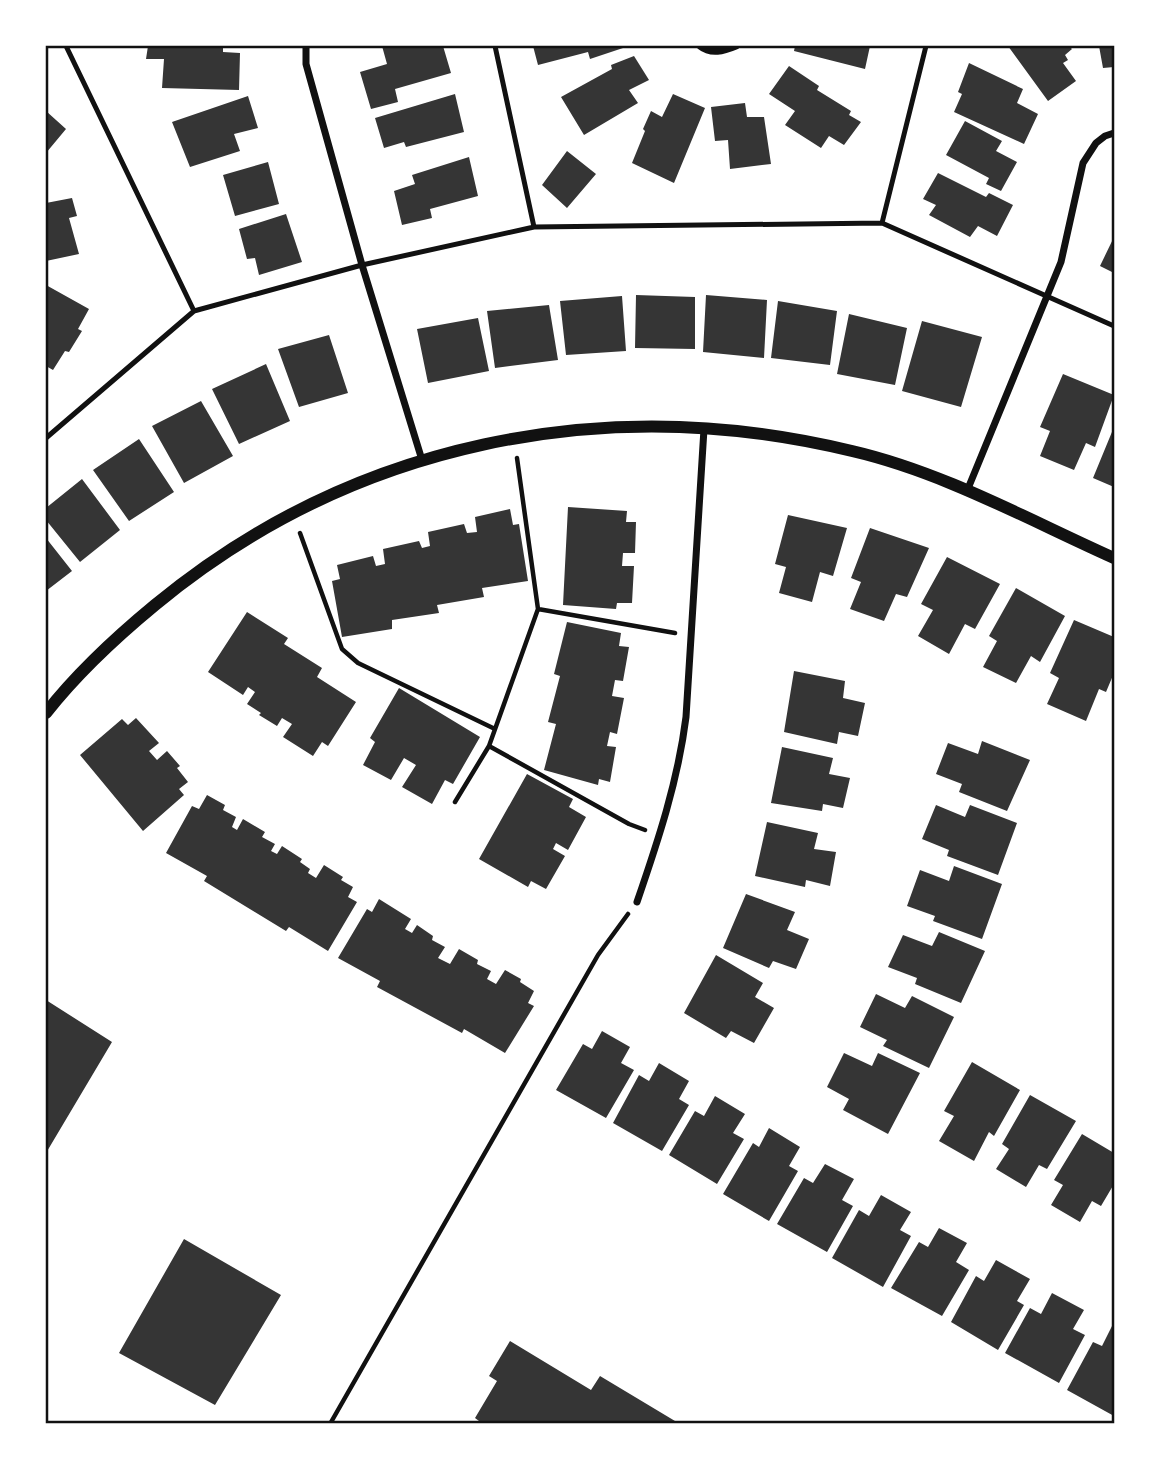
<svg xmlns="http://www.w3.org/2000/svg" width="1160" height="1469" font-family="Signika,sans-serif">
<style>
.building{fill:#353535}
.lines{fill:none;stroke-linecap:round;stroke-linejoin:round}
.path{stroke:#111;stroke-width:4.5}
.service{stroke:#111;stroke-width:5}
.minor{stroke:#111;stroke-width:7}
.tertiary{stroke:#111;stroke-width:12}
.neatline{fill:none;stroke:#111;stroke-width:2.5}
</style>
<rect width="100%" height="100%" fill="#fff"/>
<path class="building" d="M148,46H223V52L240,53L239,90L162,88L164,59H146Z
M382,46H443L451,73L395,89L398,102L371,109L360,72L387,64Z
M533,46H629L590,59L588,52L538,65Z
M795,46H870L865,69L794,51Z
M1008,46H1069L1072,49L1065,55L1068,60L1063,63L1076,81L1048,101Z
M1099,46H1114V67L1103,68Z
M634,56L649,80L629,90L638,103L584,135L561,97L612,69L611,65Z
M969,63L1023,89L1017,103L1038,114L1024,144L954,112L962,94L958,92Z
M789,66L819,86L817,90L851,111L849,115L861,122L844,145L829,136L821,148L785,125L795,111L769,94Z
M455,94L464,132L406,147L404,142L384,148L375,118Z
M673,94L705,108L674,183L632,163L645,131L643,129L651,111L662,117Z
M248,96L258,128L234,134L240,151L190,167L172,122Z
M745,103L747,117H764L771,164L730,169L728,140L715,141L711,107Z
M46,111L66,129L46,153Z
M965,121L1002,141L996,151L1017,162L1001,191L986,184L989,178L946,155Z
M567,151L596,174L567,208L542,185Z
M469,157L478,196L430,209L432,218L402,225L394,191L415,184L412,175Z
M268,162L279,204L235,216L223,175Z
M938,173L986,197L989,193L1013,205L997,236L978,226L970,237L929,215L936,205L923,199Z
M72,198L77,216L69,218L79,254L46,261V203Z
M286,214L302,262L259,275L255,258L247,259L239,229Z
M1114,237V273L1100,266Z
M46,285L89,309L78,329L82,331L69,352L65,351L53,370L46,366Z
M636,295L695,297V349L635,348Z
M706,295L767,300L764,358L703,352Z
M622,296L626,351L566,355L560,301Z
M778,301L837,311L830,365L771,358Z
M549,305L558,360L495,368L487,311Z
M849,314L907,328L895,385L837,374Z
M478,318L489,371L428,383L417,329Z
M922,321L982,337L961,407L902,391Z
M329,335L348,393L299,407L278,349Z
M266,364L290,421L239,444L212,389Z
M1063,374L1114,395L1095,447L1086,443L1074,470L1040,456L1050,431L1040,427Z
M201,401L233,456L184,483L152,426Z
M1114,427V487L1093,478Z
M139,439L174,492L129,521L93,470Z
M82,479L120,530L80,562L46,520V508Z
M568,507L627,511L626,522H636L635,553H623L622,566H634L632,603H617L616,609L563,605Z
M510,509L513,525L519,524L528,581L482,588L484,597L437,605L439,613L392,620V629L342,637L332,581L340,579L337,565L373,556L376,566L385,564L383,549L419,541L422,548L430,546L428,532L464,524L467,533L477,532L475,517Z
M788,515L847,528L833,576L820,572L812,602L779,593L786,567L775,564Z
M870,528L929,548L907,597L896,594L884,621L850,609L861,582L851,578Z
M46,538L72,571L46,591Z
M947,557L1000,584L975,629L965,624L949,654L918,636L933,610L921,604Z
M1016,588L1065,616L1040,662L1031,656L1016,683L983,667L997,641L989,636Z
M247,612L288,638L284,644L322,668L317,677L356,702L328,746L322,742L313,756L283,737L292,724L282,718L277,726L259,715L261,713L247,704L255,692L248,687L243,695L208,672Z
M1074,620L1114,637V673L1106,692L1099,689L1086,721L1047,704L1059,678L1050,673Z
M567,622L621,633L619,646L629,647L623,681L615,680L612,696L624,698L617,734L610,732L607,746L616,747L610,782L599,779L598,785L544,770L556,724L548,722L560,676L554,674Z
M794,671L845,681L843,698L865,703L858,736L839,732L837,744L784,732Z
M399,688L480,737L453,784L445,780L432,804L402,787L416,765L404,758L391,780L363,765L375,742L370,738Z
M136,718L159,743L149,751L157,760L167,751L180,766L177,768L188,782L179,789L184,795L143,831L80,755L122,719L128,725Z
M982,741L1030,760L1007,811L959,792L962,784L936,774L948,743L978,754Z
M782,747L833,758L829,774L850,778L843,808L823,804L822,811L771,803Z
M527,774L573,799L569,807L586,817L568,850L556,843L553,849L565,856L546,889L531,881L528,887L479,859Z
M207,795L225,805L223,810L236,817L232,827L237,830L243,819L265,832L262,837L275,844L271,851L277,854L282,846L302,859L300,862L310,869L308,873L316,878L324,865L343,877L341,880L353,887L348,897L357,902L328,951L289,927L286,931L204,881L207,876L166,853L192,806L199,809Z
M936,805L965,817L970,805L1017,823L998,875L947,856L949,850L922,839Z
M767,822L818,833L814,849L836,852L830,886L806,880L805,887L755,876Z
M954,866L1002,884L982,939L933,921L935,916L907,906L920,870L949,881Z
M746,894L795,912L787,930L809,939L796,969L773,961L769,968L723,948Z
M379,899L411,919L405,929L412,933L417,925L433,936L432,940L445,947L438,958L450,964L459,949L478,960L477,964L491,971L487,979L496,984L505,970L521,979L520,982L534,991L528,1003L534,1006L505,1053L464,1029L462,1033L377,987L380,981L338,958L367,909L372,912Z
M939,932L985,951L961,1003L915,984L917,978L888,967L903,935L932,946Z
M716,955L763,983L755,997L774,1008L754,1043L731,1031L726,1038L684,1013Z
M876,994L905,1008L912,996L954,1017L929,1068L883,1046L887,1040L860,1027Z
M46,1000L112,1042L46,1153Z
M602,1031L630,1047L621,1063L634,1070L606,1118L556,1090L583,1044L592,1049Z
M844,1053L872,1066L878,1053L920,1073L888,1134L843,1110L849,1099L827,1087Z
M972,1062L1020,1090L994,1136L989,1132L974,1161L939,1141L954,1116L944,1111Z
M659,1063L689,1081L679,1099L689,1105L662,1151L613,1123L639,1075L649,1081Z
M1030,1095L1076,1121L1047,1169L1039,1165L1026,1187L996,1169L1009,1149L1002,1144Z
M715,1096L745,1114L733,1133L744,1139L717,1184L669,1155L695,1111L704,1116Z
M769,1128L800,1147L789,1166L798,1171L769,1221L723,1194L753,1143L759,1147Z
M1082,1134L1114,1153V1184L1101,1206L1092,1201L1080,1222L1051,1205L1063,1185L1054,1180Z
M825,1164L854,1179L842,1200L853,1206L827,1252L777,1224L804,1178L813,1183Z
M881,1195L911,1212L900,1230L911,1236L883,1287L832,1258L859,1210L869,1216Z
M939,1228L967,1243L956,1262L969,1270L942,1316L891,1288L919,1242L928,1247Z
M184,1239L281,1295L215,1405L119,1353Z
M996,1260L1030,1279L1017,1301L1024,1305L998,1350L951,1322L976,1276L984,1281Z
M1052,1293L1084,1310L1073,1329L1085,1335L1059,1383L1005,1353L1030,1308L1041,1314Z
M1112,1326L1114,1328V1416L1067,1390L1093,1342L1102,1346Z
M510,1341L591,1390L600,1376L675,1421L673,1424H483L475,1418L497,1381L489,1376Z"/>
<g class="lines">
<path class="path" d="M300,533L342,649L358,663L495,729
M538,609L675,633
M489,746L629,824L645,830
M455,802L489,746L538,609L517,458
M330,1424L598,955L628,914"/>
<path class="service" d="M495,46L534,227
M882,223L1114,326
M194,311L362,265L534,227L882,223L926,46
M46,438L194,311L66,46"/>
<path class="minor" d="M306,46V64L362,265L422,460
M700,46C711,55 724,51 736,46
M967,491L1061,262L1083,163L1096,143L1105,136L1114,133
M637,902C658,841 678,781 686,717L704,429"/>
<path class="tertiary" d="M46,713C78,672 115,638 155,605C352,442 604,391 852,451C943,472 1029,520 1114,558"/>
</g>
<rect width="1160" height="1469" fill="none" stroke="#ffffff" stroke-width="94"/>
<rect x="47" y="47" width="1066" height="1375" class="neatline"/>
</svg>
